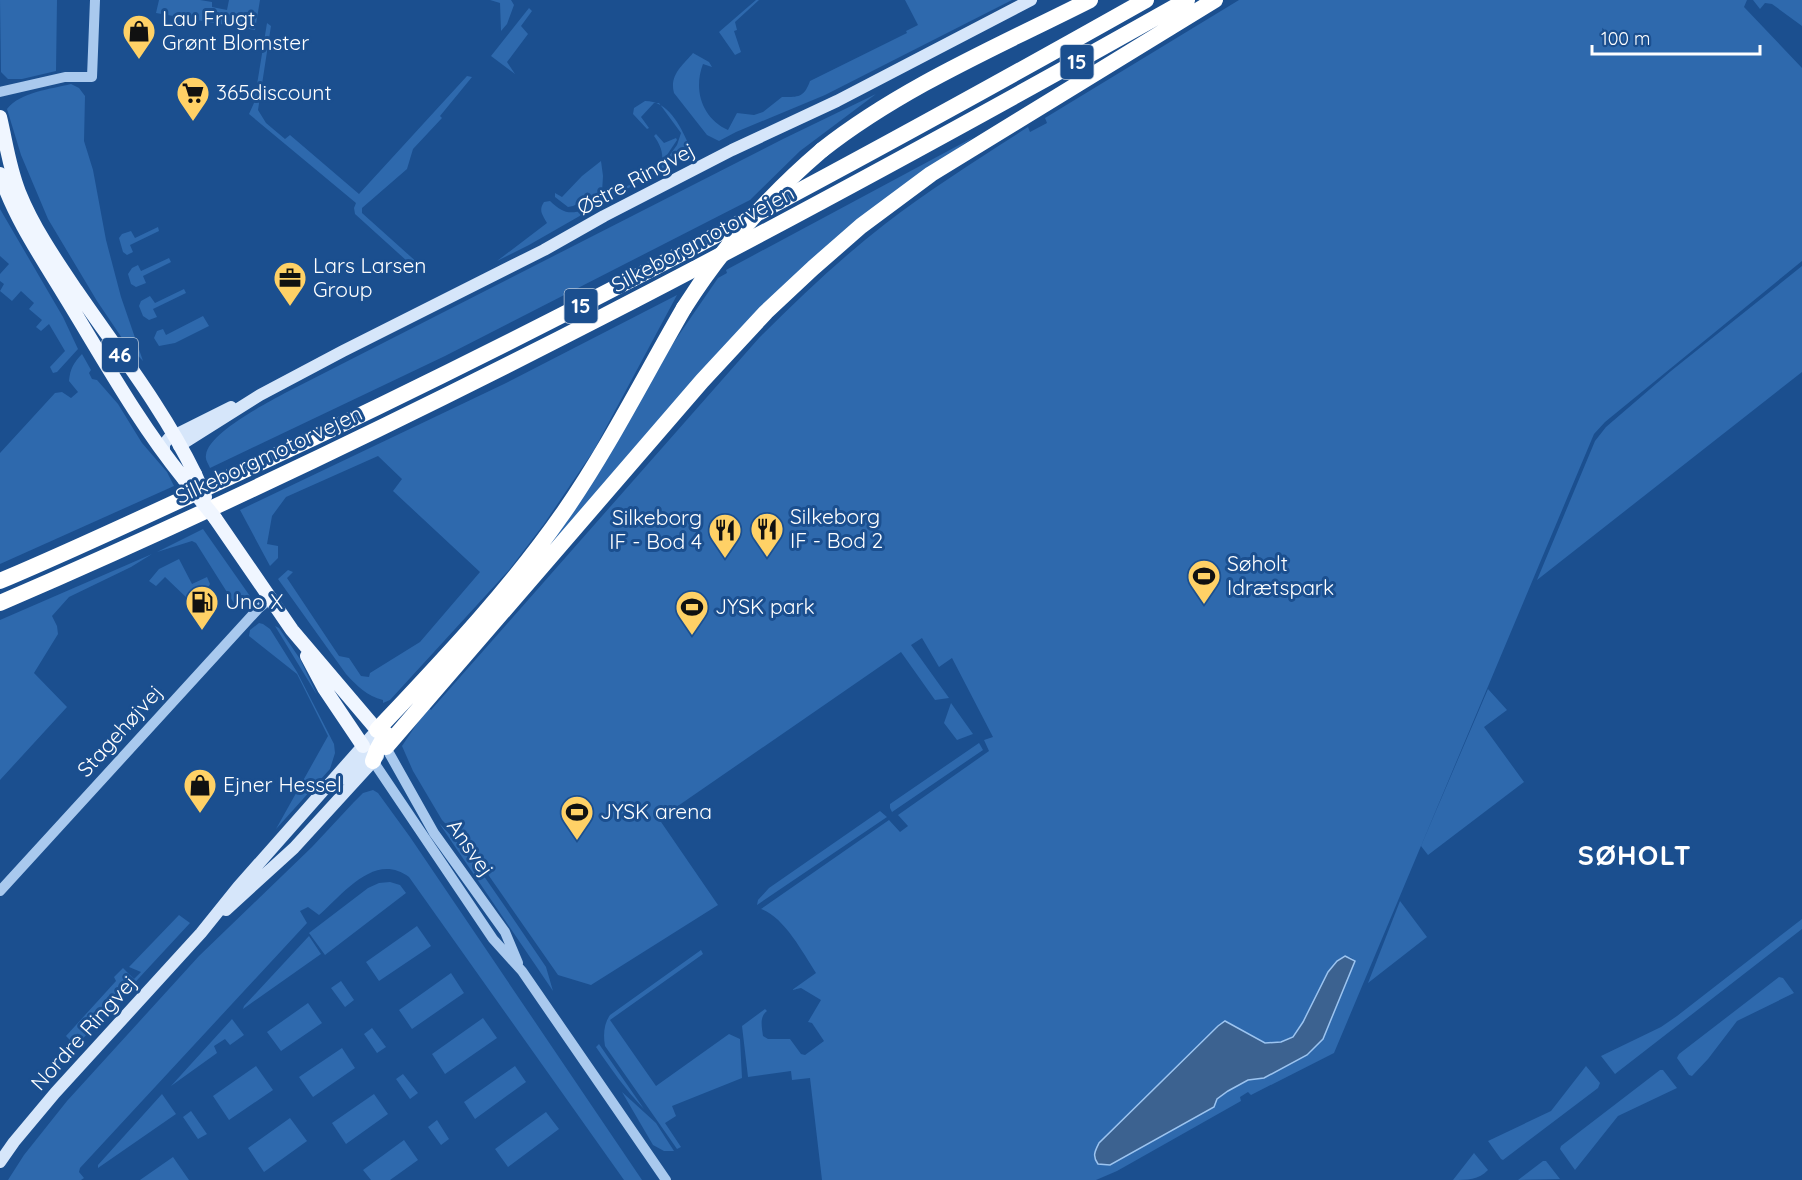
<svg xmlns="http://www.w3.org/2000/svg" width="1802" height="1180" font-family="Quicksand,sans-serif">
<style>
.green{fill:#2e69ad;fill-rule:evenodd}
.water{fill:#3c6290;stroke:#9cc4f0;stroke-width:1.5}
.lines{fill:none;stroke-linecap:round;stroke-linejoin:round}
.tertiary{stroke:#a9c9ee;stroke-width:10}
.secondary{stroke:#d6e6fa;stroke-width:12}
.primary{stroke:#f0f6ff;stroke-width:14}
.motorway{stroke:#fff;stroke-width:16}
.primary-bridge{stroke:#f0f6ff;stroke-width:14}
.motorway-bridge{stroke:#fff;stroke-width:16}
.labels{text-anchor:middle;stroke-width:6;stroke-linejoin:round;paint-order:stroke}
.shield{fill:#1b4f8f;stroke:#bbcadd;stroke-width:1.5}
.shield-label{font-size:20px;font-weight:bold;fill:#fff}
.poi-label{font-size:21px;fill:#fff;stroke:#1b4f8f;text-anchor:start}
.street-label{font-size:21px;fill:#fff;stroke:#1b4f8f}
.district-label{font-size:27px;font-weight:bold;letter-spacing:1.5px;fill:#fff;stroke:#1b4f8f}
</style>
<rect width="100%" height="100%" fill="#1b4f8f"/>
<path class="green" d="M0,0H57L56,71L22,79H8L1,72Z
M159,0H200L212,2V7L227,10L229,0H260L255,30L156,13Z
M490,0H511L514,5L507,24L501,31L500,3Z
M756,0H759L735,22L737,30L734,31L741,52L735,55L719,32Z
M905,0H1012L825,95L736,132L719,141L707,135L674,93C669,75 683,65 693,53L709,62L712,67L703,64C693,90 702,118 728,130L737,113L754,115L763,112L782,97C798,97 804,98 810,81L907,33L906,31L918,25Z
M1239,0H1747L1744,7L1802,68V261L1605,422L1594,434L1334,1053L1251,1095L1248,1092L1240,1097L1241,1101L1117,1171L1096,1180H822L810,1078L792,1080L791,1071L748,1077L742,1026L765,1009L767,1011C759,1017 762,1027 763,1036L768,1039H790L801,1054L805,1055L824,1041L812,1023L808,1022L821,1000L801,988L792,990L816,973C803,953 784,917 761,909L889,820L900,832L908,826L898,815L989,751L984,740L993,737L952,658L939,667L922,638L911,645L949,698L935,700L901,652L659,819L718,905L591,985L558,975L471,850L442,820L413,771L402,746L428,707L431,710L759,338C799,298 840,259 885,224C930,189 980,158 1028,127L1030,132L1047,123L1045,118ZM1345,956L1352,958L1355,962L1323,1039L1307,1055L1264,1078L1248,1080L1228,1091L1110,1165L1098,1164L1094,1155L1099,1143L1225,1022L1265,1043L1281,1042L1293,1037L1303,1022L1328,972L1337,961Z
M1753,0H1802V26L1772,4L1765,3L1760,9Z
M529,8L532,11L521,26L528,34L507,62L515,74L491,56Z
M267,23L271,26L258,110L266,123L285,139L290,135L359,194L467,76L472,77L440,116L442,118L413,149L407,169L362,208V213L420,265L418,271L355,214L354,208L356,203L249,114L254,103Z
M71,84L79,88L85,96L84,141L93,170L106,240L121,297L143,361L124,341L97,301L48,219L21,155L7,109C20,92 51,89 71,84Z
M876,94L800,151L750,200L445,356L210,468C208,463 205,460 206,455C208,433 267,403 285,393L783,139Z
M645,101C668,101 680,125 688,143L681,158L529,245L497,261L547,223C543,215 538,211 544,202L550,201C562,212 568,215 584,210L660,168C665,155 661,146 654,136L656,134L664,143L676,138L677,140L665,158L667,159L677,145L681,133L659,103H654L641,117L649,128L647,129L633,114L634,108Z
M974,137L883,201L782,291L520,588L674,342L718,278L727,273L726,270Z
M601,161L603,176L602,192L573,206L568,207L555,197V193L562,197L582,176Z
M0,209L63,317L78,349L57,372L53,373L50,367L65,351L49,324L41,331L36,327L42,320L29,309L34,303L21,291L12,301L0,291L4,284L0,281V274L9,264L0,256Z
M158,227L159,231L130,245L133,252L127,255L123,252L119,238L122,234L131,231L135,238Z
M169,258L171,262L143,276L146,283L136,287L131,284L128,274L132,268L138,265L141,271Z
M1802,266V372L1537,580L1595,441L1606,427L1671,371Z
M184,289L186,293L153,309L157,317L149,320L143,316L139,306L141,301L150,296L155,303Z
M677,295L594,450L544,524L509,570L390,700L383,703V700C367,696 357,686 346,674L278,579L288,570L293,572L287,578L339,656L349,658L361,676L369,677L370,673L420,642L480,572L393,491L402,479L378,456L286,497L272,516L267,544L278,546V558L270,566L240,510L504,384Z
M203,316L209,326L175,343L159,346L154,338L157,331L163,329L166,335Z
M82,354L91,370L89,373L92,379L97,380L118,404L142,443L167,472L174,486L0,564V453L55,393L62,392L71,398L78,392L69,381C70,369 74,362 82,354Z
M203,529L252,599L246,609L237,608L196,543L192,541L157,552Z
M152,554L131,567L69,597L52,616L57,626L58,634L34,673L67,707L0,780V620Z
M179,559L192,584L207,577L210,584L204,595L198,591L189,600L165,577L156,586L149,581L159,569Z
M259,623L263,624L270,629L297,672L334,744L335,753L330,769L276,829L328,736L297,674L249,636L250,630Z
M275,626L279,628L300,659L317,695Z
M1488,689L1507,710L1484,727L1524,782L1428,855L1421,846Z
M951,703L973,734L957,740L944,723Z
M979,743L983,750L892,812L890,808V804Z
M373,790L378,793L410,837L642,1180H624L409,877C375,851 343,894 319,915L308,907L300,911L307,923L80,1168L79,1172L84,1178L81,1180H8L24,1155L67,1101L199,956L312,847L354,802L363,793Z
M880,811L887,817L757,905L758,900L769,888Z
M439,823L470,856L506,908L546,967L553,991Z
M390,882L400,885L406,893L325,955L309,933L368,888L379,883Z
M1400,901L1427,937L1368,983Z
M179,915L190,923L76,1046L66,1036L116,981L114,977L123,968L134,979L141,972L129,967Z
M1802,919V929L1615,1074L1601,1056L1661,1027L1677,1016Z
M417,926L431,946L379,981L366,962Z
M309,936L321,954L243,1009L244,1006Z
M701,950L703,954L610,1020L656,1086L729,1034L740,1039L742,1078L672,1106L676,1116L665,1123L681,1147L677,1149L605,1046C603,1035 604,1023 610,1015Z
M451,973L464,993L412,1029L399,1010Z
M1779,977L1783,978L1794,993L1737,1021L1708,1059L1692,1076L1689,1075L1677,1058L1679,1054Z
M341,981L354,1000L345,1007L331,988Z
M308,1003L322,1023L281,1051L267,1032Z
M483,1018L497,1038L445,1074L432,1054Z
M232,1019L244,1035L230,1045L225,1039L214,1046L217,1053L171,1086Z
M372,1028L386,1047L377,1053L364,1034Z
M599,1044L644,1109C626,1090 611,1069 596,1047Z
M342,1048L355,1068L313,1097L299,1077Z
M256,1066L273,1090L229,1120L213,1096Z
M515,1066L526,1082L475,1119L464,1102Z
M1586,1066L1600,1083L1598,1088L1503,1160L1501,1159L1488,1141L1551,1111Z
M1660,1070H1663L1677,1088L1618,1116L1575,1170L1560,1149L1561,1146Z
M403,1074L418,1093L410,1099L396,1079Z
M622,1092L656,1123L674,1151H664L653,1145Z
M162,1094L176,1114L98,1168V1165Z
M374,1094L388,1114L346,1144L332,1123Z
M191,1111L207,1134L198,1139L183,1117Z
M546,1112L559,1129L508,1167L495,1149Z
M290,1118L307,1141L264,1172L248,1148Z
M437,1120L449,1139L441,1145L428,1127Z
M404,1140L418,1160L390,1180H371L363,1170Z
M1474,1153L1488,1170C1479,1180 1467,1180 1453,1180Z
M173,1157L189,1180H140Z
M1543,1161H1546L1560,1179L1518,1180Z"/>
<path class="water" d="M1345,956L1355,961L1323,1039L1307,1055L1264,1078L1248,1080L1228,1091L1217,1099L1214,1107L1110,1165L1098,1164C1092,1156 1095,1151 1099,1143L1218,1026L1225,1021L1265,1043L1281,1042L1293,1037L1303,1022L1328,972L1337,961Z"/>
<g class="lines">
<path class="tertiary" d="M0,92L65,77H92L95,0
M384,744L434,833L505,932L518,963
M371,758L493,939L522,971L666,1180
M0,891L258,609L270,599"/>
<path class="secondary" d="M179,446L260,395L343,351L544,250L604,216L732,150L837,101L1031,0
M164,450V444L169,438L231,407
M345,779L370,748
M226,910L294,848L378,756
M0,1162L14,1142L55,1093L201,933L238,887L377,730"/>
<path class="primary" d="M0,117C6,142 9,167 19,192C33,227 55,259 76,290C117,350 163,408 195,474
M0,174C15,220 44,261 69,303C105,362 140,425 184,479
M215,518L292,630L377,730
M307,656L324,688L363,746"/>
<path class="motorway" d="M822,150C902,87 999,46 1090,0
M0,581C83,546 165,507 247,469C554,326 851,166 1146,0
M0,603C408,427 800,218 1187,0
M377,730C442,661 509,591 564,512C609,447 644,377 684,308
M386,747L702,381L766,312L813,268L861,226L931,174L1215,0
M373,761L377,750L386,734"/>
<path class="primary-bridge" d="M195,474L205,497
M184,479L215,518"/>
<path class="motorway-bridge" d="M684,308C722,248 767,197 822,150"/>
</g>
<defs>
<symbol id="shop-pin" viewBox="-11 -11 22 30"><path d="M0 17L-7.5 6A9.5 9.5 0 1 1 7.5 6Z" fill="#ffd166" stroke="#1b4f8f"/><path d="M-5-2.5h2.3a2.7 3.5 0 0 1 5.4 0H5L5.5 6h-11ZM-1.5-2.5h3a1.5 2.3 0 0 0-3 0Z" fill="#111"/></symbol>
<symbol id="supermarket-pin" viewBox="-11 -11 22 30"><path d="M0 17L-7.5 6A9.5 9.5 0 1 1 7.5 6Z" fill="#ffd166" stroke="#1b4f8f"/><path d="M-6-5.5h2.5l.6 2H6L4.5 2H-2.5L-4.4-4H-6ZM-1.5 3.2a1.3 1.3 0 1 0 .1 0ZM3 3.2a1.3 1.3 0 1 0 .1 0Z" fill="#111"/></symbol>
<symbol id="office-pin" viewBox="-11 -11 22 30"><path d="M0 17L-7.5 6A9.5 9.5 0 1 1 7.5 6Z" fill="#ffd166" stroke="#1b4f8f"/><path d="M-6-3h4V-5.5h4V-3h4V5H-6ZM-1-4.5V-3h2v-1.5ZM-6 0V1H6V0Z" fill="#111"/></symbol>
<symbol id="restaurant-pin" viewBox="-11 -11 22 30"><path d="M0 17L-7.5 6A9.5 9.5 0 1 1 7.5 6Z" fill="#ffd166" stroke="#1b4f8f"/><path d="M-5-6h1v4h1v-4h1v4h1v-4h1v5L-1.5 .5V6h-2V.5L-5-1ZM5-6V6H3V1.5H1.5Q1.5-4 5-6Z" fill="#111"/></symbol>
<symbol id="stadium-pin" viewBox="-11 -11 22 30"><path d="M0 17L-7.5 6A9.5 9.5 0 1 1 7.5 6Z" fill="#ffd166" stroke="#1b4f8f"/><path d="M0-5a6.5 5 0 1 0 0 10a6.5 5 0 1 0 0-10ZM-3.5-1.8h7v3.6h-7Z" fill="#111"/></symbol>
<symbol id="fuel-pin" viewBox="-11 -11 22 30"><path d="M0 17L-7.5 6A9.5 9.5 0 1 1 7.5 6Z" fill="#ffd166" stroke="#1b4f8f"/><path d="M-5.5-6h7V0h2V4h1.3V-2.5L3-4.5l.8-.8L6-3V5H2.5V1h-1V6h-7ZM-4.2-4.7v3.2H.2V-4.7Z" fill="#111"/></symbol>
</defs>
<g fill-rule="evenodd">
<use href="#shop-pin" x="120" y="12" width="38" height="52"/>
<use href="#supermarket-pin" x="174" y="74" width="38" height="52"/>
<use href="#office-pin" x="271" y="259" width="38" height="52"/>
<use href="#restaurant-pin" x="748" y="510" width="38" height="52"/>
<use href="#restaurant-pin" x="706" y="511" width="38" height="52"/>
<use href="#stadium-pin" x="1185" y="557" width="38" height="52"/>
<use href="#fuel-pin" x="183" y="583" width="38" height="52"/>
<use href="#stadium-pin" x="673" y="588" width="38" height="52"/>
<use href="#shop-pin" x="181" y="766" width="38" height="52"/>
<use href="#stadium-pin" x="558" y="793" width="38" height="52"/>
</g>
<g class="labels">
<g class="shield">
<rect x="1060.5" y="45" width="33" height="34" rx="4.5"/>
<rect x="564.5" y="289" width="33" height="34" rx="4.5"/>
<rect x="102" y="338" width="36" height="34" rx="4.5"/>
</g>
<g class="shield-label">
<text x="1077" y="69">15</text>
<text x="581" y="313">15</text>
<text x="120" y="362">46</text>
</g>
<g class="poi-label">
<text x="162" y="26">Lau Frugt<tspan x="162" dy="24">Grønt Blomster</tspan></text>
<text x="216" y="100">365discount</text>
<text x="313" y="273">Lars Larsen<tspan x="313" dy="24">Group</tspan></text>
<text x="790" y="524">Silkeborg<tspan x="790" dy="24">IF - Bod 2</tspan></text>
<text x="702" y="525" text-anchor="end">Silkeborg<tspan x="702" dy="24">IF - Bod 4</tspan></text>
<text x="1227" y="571">Søholt<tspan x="1227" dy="24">Idrætspark</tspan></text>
<text x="225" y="609">Uno X</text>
<text x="715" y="614">JYSK park</text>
<text x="223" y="792">Ejner Hessel</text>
<text x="600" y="819">JYSK arena</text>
</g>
<g class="street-label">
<text transform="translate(636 179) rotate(-28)" y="7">Østre Ringvej</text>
<text transform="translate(703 239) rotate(-28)" y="7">Silkeborgmotorvejen</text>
<text transform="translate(269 455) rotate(-25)" y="7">Silkeborgmotorvejen</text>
<text transform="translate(120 731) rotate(-48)" y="7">Stagehøjvej</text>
<text transform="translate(470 848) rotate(55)" y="7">Ansvej</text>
<text transform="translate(84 1033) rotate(-48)" y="7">Nordre Ringvej</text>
</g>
<g class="district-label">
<text x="1635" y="865">SØHOLT</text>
</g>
</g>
<path d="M1592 45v9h168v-9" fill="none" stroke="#ffffff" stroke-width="3"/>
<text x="1601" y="45" font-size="18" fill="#ffffff" stroke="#1b4f8f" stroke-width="4.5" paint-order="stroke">100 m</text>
</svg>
